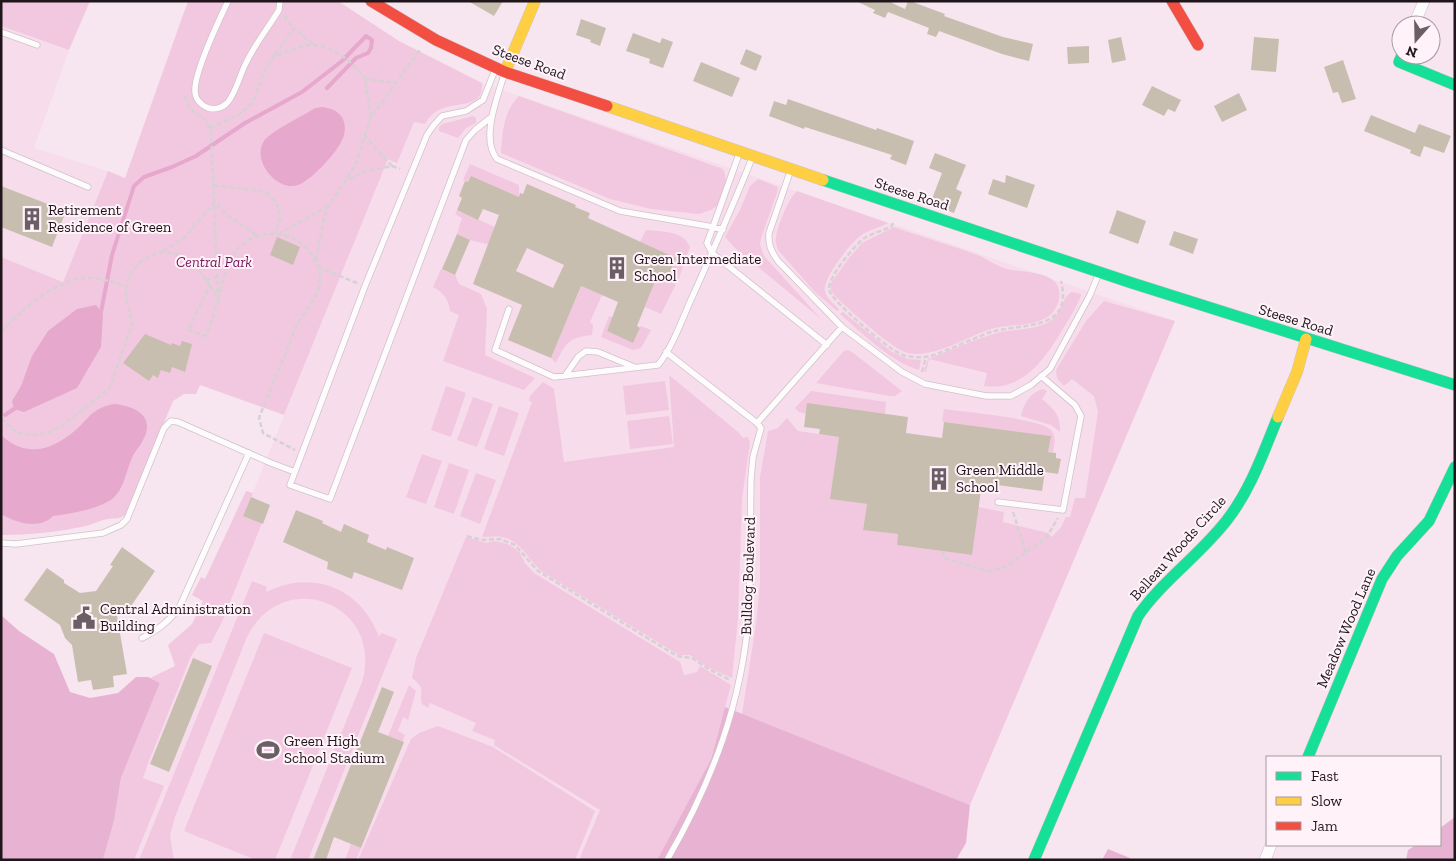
<svg xmlns="http://www.w3.org/2000/svg" width="1456" height="861" font-family="'Zilla Slab',serif">
<style>
.built{fill:#f7dceb}
.green{fill:#f2c8e0}
.forest{fill:#e8b3d2}
.water{fill:#e7a8cd}
.lines{fill:none;stroke-linecap:round;stroke-linejoin:round}
.stream{stroke:#e7a8cd;stroke-width:4}
.building{fill:#c8beb0;fill-rule:evenodd}
.lane-casing{stroke:#cfc2c9;stroke-width:7}
.street-casing{stroke:#cfc2c9;stroke-width:12}
.fast-casing{stroke:#cfc2c9;stroke-width:12}
.slow-casing{stroke:#cfc2c9;stroke-width:12}
.jam-casing{stroke:#cfc2c9;stroke-width:12}
.path{stroke:#d6d2d4;stroke-width:2.5;stroke-dasharray:5 2.5;stroke-linecap:butt}
.lane{stroke:#fefbfd;stroke-width:5.5}
.street{stroke:#fefbfd;stroke-width:11}
.fast{stroke:#16e098;stroke-width:11}
.slow{stroke:#ffcf43;stroke-width:11}
.jam{stroke:#f24e42;stroke-width:11}
.labels{text-anchor:middle;stroke-width:4;stroke-linejoin:round;paint-order:stroke}
.street-label{font-size:15px;fill:#1f151b;stroke:#fff3f9}
.poi-label{font-size:15px;fill:#1f151b;stroke:#fff3f9;text-anchor:start}
.park-label{font-size:15px;font-style:italic;fill:#771558;stroke:#fff3f9}
</style>
<rect width="100%" height="100%" fill="#f7e6ef"/>
<path class="built" d="M1,26L69,50L34,148L108,171L63,282L1,257Z
M429,57L482,83L1175,321L970,805L725,707L657,860H104Z"/>
<path class="green" d="M1,1H90L69,50L1,26Z
M188,1H338L399,41L482,83C482,87 482,92 480,95C471,111 439,97 425,124L414,122L397,163L388,159L284,415L200,385L196,394H184L173,401L126,514C119,520 115,518 108,519C101,520 93,524 86,526C59,532 29,535 1,535V257L63,282L108,171L125,178Z
M519,96L723,169L725,174L726,183L723,195L718,205L711,210L699,214L651,209L610,199L501,153C502,132 504,111 519,96Z
M473,116L476,118V123L466,128L458,138L439,131V127L442,124Z
M470,164L519,185V197L471,176L468,182L463,180Z
M758,179L778,187L777,193L761,238L760,244L764,256L821,319L735,248L725,237L740,210L750,186Z
M797,191L888,223C879,228 868,230 860,236C850,244 822,279 825,291C826,298 834,304 839,309L837,311L815,292L778,250C777,246 775,242 776,238C777,227 788,199 797,191Z
M457,210L497,228L491,245L470,240L457,234L462,218L455,214Z
M894,227C922,237 952,245 980,256C988,260 996,265 1004,268C1018,273 1043,270 1055,282C1059,286 1060,293 1059,299C1053,329 1016,323 995,328C968,335 935,359 908,353C894,351 850,310 837,298L831,291V283L849,258L862,243Z
M646,230C662,232 683,230 690,247L678,281L668,277L676,258L640,242Z
M441,269L455,275L459,284L481,294L487,309L485,355L535,378L524,390L443,361L459,315L450,311C449,300 443,292 433,287Z
M657,276L676,284L661,314L645,307Z
M581,286L602,295L590,322L593,325L592,335C569,337 565,344 556,363L551,358Z
M1072,292L1081,294V296C1075,310 1066,324 1058,337C1041,364 1020,391 984,386L987,373L929,359L926,372L924,371L928,359C952,350 976,338 1001,332C1017,329 1032,330 1047,323C1063,315 1061,297 1072,292Z
M1104,301L1175,321L970,805L742,714L756,624L760,583V477L768,431L778,428L787,418L798,431L839,437L831,499L867,504L863,529L898,534L897,545L972,555L978,507L1004,512L1003,522L1048,533L1052,537L1061,527L1066,517H1070L1075,498H1085L1098,412L1094,396L1072,379L1064,386L1057,378L1056,370L1086,321Z
M843,312L892,352L908,359L921,360L919,370C891,362 862,333 840,314Z
M609,316L613,317L607,331L633,343L640,328L639,327L641,326L651,330L641,348L633,350L601,337Z
M848,350L852,352L902,391L895,396H890L816,383L844,351Z
M669,375L738,432L743,438L748,437L750,442L742,499L738,618L732,678L707,667L690,655H679L544,573C530,563 521,540 502,537C496,536 489,537 482,537L532,402L529,401L530,396L543,382L554,389L564,462L674,447Z
M665,381L669,410L626,415L623,386Z
M446,386L466,393L451,437L431,430Z
M1043,389L1047,391L1042,399C1054,409 1061,416 1060,432L1051,425L1021,416C1023,405 1030,392 1043,389Z
M811,391L886,402L885,414H806L799,412L795,408Z
M473,397L493,404L477,447L457,440Z
M499,406L519,413L504,456L484,449Z
M944,409C964,412 1039,418 1051,430C1057,437 1054,445 1053,452H1048L1050,436L944,422L942,421Z
M669,416L673,444L630,449L627,421Z
M422,454L442,461L426,504L406,497Z
M449,463L469,470L454,514L434,507Z
M476,473L496,480L480,524L460,516Z
M246,491L253,493L243,516L262,523L222,622L211,643L199,644L191,656L149,761L143,778L164,786L134,860H103L114,821L121,778L160,683L150,678L175,666L168,645L192,624L203,601L192,595L201,577L205,579Z
M466,537L486,543L493,541L505,543L513,547L520,553L525,563L534,573L680,662L684,675L697,672L700,666L731,685L711,759L657,860H579L600,810L494,745L495,740L472,731L476,723L430,703L428,708L422,704C418,689 428,691 412,678L416,658Z
M252,581L267,587L266,592C313,569 361,588 379,637L381,633L397,639L308,860H290L362,682C385,605 284,564 247,637L175,817L170,835L174,860H139Z
M264,633L352,668L275,860H256L184,831Z
M409,685L416,691L408,720L403,717L398,731L405,735L402,742L388,736Z
M438,726L493,747L595,811L575,860H358L411,739L419,733Z
M351,844L361,848L356,860H345Z"/>
<path class="forest" d="M1,615L19,631L54,654L70,692L90,698L118,693L136,677H148L160,683L121,778L114,821L103,860H1Z
M725,707L970,805L966,843L956,860H657L711,759Z
M1455,817V860H1406L1408,850L1416,845H1440V828Z
M1108,849L1130,858V860H1102Z"/>
<path class="water" d="M323,107C338,109 348,118 344,135C341,149 311,181 298,185C277,192 251,160 264,141C271,131 303,116 315,108Z
M96,305L103,314L101,347L77,388L24,412L14,409L12,401L21,386L32,356L48,331L77,309Z
M114,404C136,406 157,417 142,442C139,448 134,452 132,458C126,471 124,490 112,499C99,509 70,514 53,516C40,530 16,523 1,514V435C28,460 55,449 79,427C86,420 91,413 99,409C104,406 109,405 114,404Z"/>
<g class="lines">
<path class="stream" d="M101,312L112,255L134,186L144,177L172,167L196,156L245,123L302,92L342,61L366,36L372,40L371,48L368,53L356,58L327,88
M5,415L14,409"/>
</g>
<path class="building" d="M468,1H503L494,16Z
M856,1H893L892,3L905,9L908,1H910L945,14L944,16L1003,37L1033,44L1029,61L1002,54L939,31L936,37L927,34L929,28L888,12L885,18L873,13L875,10Z
M581,19L606,28L600,46L590,42L591,40L576,35Z
M633,33L660,43L662,38L673,42L663,68L649,63L650,59L626,51Z
M1121,37L1126,60L1112,63L1108,40Z
M1254,37L1279,39L1276,72L1251,70Z
M1089,46V63L1068,64L1067,47Z
M746,49L762,56L756,71L740,64Z
M1343,60L1356,99L1342,103L1338,92L1333,93L1324,67Z
M701,62L740,78L732,97L693,81Z
M1152,86L1181,100L1175,112L1168,109L1164,116L1142,105Z
M1239,93L1247,110L1222,122L1214,106Z
M788,99L876,130L877,128L914,141L906,165L890,159L892,155L805,127L804,129L769,116L774,101L786,105Z
M1371,115L1415,133L1419,124L1451,136L1444,153L1424,146L1420,157L1410,153L1411,150L1364,131Z
M935,153L966,165L956,189L962,192L954,213L930,204L942,173L929,168Z
M1006,175L1035,185L1027,208L988,194L993,179L1005,183Z
M471,176L519,197L520,193L523,194L527,184L576,205L575,207L590,213L588,218L676,258L668,277L658,274L637,326L640,328L633,343L607,331L618,302L581,286L551,358L508,340L522,305L473,284L499,215L483,209L478,220L457,210L462,198L459,196L465,181L468,182ZM527,248L564,265L553,288L516,271Z
M1,186L66,211L52,247L1,227Z
M1117,210L1146,221L1138,244L1109,233Z
M1174,231L1198,239L1193,254L1169,245Z
M457,234L470,240L455,275L442,269Z
M277,237L300,247L293,265L270,255Z
M145,334L171,345L172,343L180,346L182,341L192,344L185,372L172,367L170,373L161,370L158,378L153,375L149,381L123,363Z
M807,403L908,417L906,433L942,438L944,422L1051,436L1048,452L1056,453V458L1061,459L1058,474L1045,472L1042,491L982,483L972,555L897,545L898,534L863,530L867,504L830,499L839,437L819,434L820,429L804,427Z
M251,497L270,505L263,524L243,516Z
M296,510L323,521L322,523L341,532L344,524L369,535L367,542L386,550L387,547L414,558L402,590L354,572L352,579L327,569L328,562L283,542Z
M122,547L155,571L127,612L115,604L127,674L113,676L114,687L93,690L91,680L78,682L72,645L65,638L60,625L24,600L47,568L64,580V583L80,593L96,591L113,566L110,565Z
M193,658L212,666L169,772L150,764Z
M382,687L394,692L378,732L404,742L361,848L334,837L326,860H313Z"/>
<g class="lines">
<defs>
<path id="lane" d="M228,1C219,20 194,72 195,91C195,99 201,105 208,108C215,110 221,108 226,104C235,96 240,74 246,63C255,44 268,28 279,10L280,1
M1,32L37,45
M505,72C498,95 480,139 497,159L620,211L713,227L739,154
M490,118L475,130L466,140L330,499L290,485L365,286L427,135L433,126L442,116L466,111L483,100L495,70
M1,150L88,187
M790,172L769,233C768,245 771,251 778,261L842,327L902,372L925,384L986,396H1011L1031,385L1050,369L1090,295L1099,273
M723,230L713,227L707,243L712,253L827,345
M509,309L495,350L554,377L658,365C674,345 683,316 694,293C714,248 734,204 752,158
M666,352L757,423
M565,376L578,357L586,351L598,352L634,367
M998,502L1063,510L1081,416L1075,405L1041,376
M1,543L16,544L103,533L121,525L127,519L164,428L171,421L178,422L271,463L295,472
M142,638C158,630 168,622 179,608L249,453
M667,860C712,782 743,701 749,610C751,566 750,522 751,478L753,457L761,428L757,423L842,327"/>
<path id="street" d="M1414,25L1424,1
M1265,860L1271,845"/>
<path id="fast" d="M1402,55L1399,62L1455,85
M823,180L1132,283L1455,385
M1308,757L1382,579L1397,556L1429,521L1455,467
M1034,860L1138,616C1163,580 1200,555 1227,520C1251,489 1263,453 1278,417"/>
<path id="slow" d="M505,72L535,1
M607,106L823,180
M1278,417L1297,372L1306,339"/>
<path id="jam" d="M371,1L436,40L505,72L607,106
M1172,1L1198,45"/>
</defs>
<use href="#lane" class="lane-casing"/>
<use href="#street" class="street-casing"/>
<use href="#fast" class="fast-casing"/>
<use href="#slow" class="slow-casing"/>
<use href="#jam" class="jam-casing"/>
<path class="path" d="M286,16V20L294,28
M275,55L294,28L314,45
M185,96L189,107L195,113L206,120L211,131L218,295
M371,117L365,79L395,83
M210,128L238,115L252,104L264,72L274,56C286,53 300,45 312,45C334,45 353,63 365,79
M392,166L400,169
M349,179L363,172L392,166L365,136
M214,185L265,192L275,201L279,209L280,220L275,233
M893,223L891,227C883,230 874,233 866,237C856,243 827,278 829,290C831,300 886,347 897,352C906,358 920,358 931,356C951,349 971,339 991,332C1021,323 1074,332 1061,281
M279,234L328,206
M163,251L185,237L215,202L228,216L257,235
M316,260L324,218L329,205L355,166L371,117L420,50
M318,267L357,283
M206,280L216,277
M210,286L218,299L212,321L205,336L188,330Z
M218,299C223,280 226,261 240,247C263,224 302,232 316,262C318,267 321,273 320,280C319,298 307,308 298,323C293,333 289,344 285,355C276,376 267,397 259,418L263,433L295,450
M1,332C19,311 59,277 89,278C101,278 115,283 127,286
M922,372L926,357
M1,418L12,429L22,434L36,435L50,432L62,426L109,389L132,325C131,311 123,296 127,283C130,273 138,263 146,258C174,242 195,262 210,286
M1013,512L1026,554
M467,536L481,540L500,539L515,545L538,571L677,656L692,658L707,668L730,680
M943,551L944,558L988,571L1004,568L1046,538L1058,518"/>
<use href="#lane" class="lane"/>
<use href="#street" class="street"/>
<use href="#fast" class="fast"/>
<use href="#slow" class="slow"/>
<use href="#jam" class="jam"/>
</g>
<defs>
<symbol id="building-bare" viewBox="-9 -9 18 18"><path d="M-4-6H4V6H1V3H-1V6H-4ZM-2.5-4.3h1.7v1.8h-1.7ZM.8-4.3h1.7v1.8H.8ZM-2.5-1h1.7V.8h-1.7ZM.8-1h1.7V.8H.8Z" fill="#6b5e65" stroke="#fff3f9" stroke-width="2.5" paint-order="stroke"/></symbol>
<symbol id="civic-bare" viewBox="-9 -9 18 18"><path d="M-.6-6.5H3V-4.5H.6V-3L4-1V1h2V6H-6V1h2V-1L-.6-3ZM-1.2 2.5V6h2.4V2.5Z" fill="#6b5e65" stroke="#fff3f9" stroke-width="2.5" paint-order="stroke"/></symbol>
<symbol id="stadium-bare" viewBox="-9 -9 18 18"><path d="M0-5a6.5 5 0 1 0 0 10a6.5 5 0 1 0 0-10ZM-3.5-1.8h7v3.6h-7Z" fill="#6b5e65" stroke="#fff3f9" stroke-width="2.5" paint-order="stroke"/></symbol>
</defs>
<g fill-rule="evenodd">
<use href="#building-bare" x="16" y="203" width="32" height="32"/>
<use href="#building-bare" x="601" y="252" width="32" height="32"/>
<use href="#building-bare" x="923" y="463" width="32" height="32"/>
<use href="#civic-bare" x="68" y="602" width="32" height="32"/>
<use href="#stadium-bare" x="252" y="734" width="32" height="32"/>
</g>
<g class="labels">
<g class="street-label">
<text transform="translate(529 62) rotate(20)" y="5">Steese Road</text>
<text transform="translate(912 194) rotate(18)" y="5">Steese Road</text>
<text transform="translate(1296 320) rotate(17)" y="5">Steese Road</text>
<text transform="translate(1178 548) rotate(-48)" y="5">Belleau Woods Circle</text>
<text transform="translate(748 576) rotate(-88)" y="5">Bulldog Boulevard</text>
<text transform="translate(1346 628) rotate(-67)" y="5">Meadow Wood Lane</text>
</g>
<g class="poi-label">
<text x="48" y="215">Retirement<tspan x="48" dy="17">Residence of Green</tspan></text>
<text x="634" y="264">Green Intermediate<tspan x="634" dy="17">School</tspan></text>
<text x="956" y="475">Green Middle<tspan x="956" dy="17">School</tspan></text>
<text x="100" y="614">Central Administration<tspan x="100" dy="17">Building</tspan></text>
<text x="284" y="746">Green High<tspan x="284" dy="17">School Stadium</tspan></text>
</g>
<g class="park-label">
<text x="214" y="267">Central Park</text>
</g>
</g>
<rect width="1456" height="861" fill="none" stroke="#1f151b" stroke-width="5"/>
<rect x="1266" y="756" width="175" height="90" fill="#fff3f9" stroke="#a59aa0"/>
<rect x="1276" y="772" width="25" height="8" fill="#16e098" stroke="#a59aa0"/>
<text x="1311" y="781" font-size="15" fill="#1f151b">Fast</text>
<rect x="1276" y="797" width="25" height="8" fill="#ffcf43" stroke="#a59aa0"/>
<text x="1311" y="806" font-size="15" fill="#1f151b">Slow</text>
<rect x="1276" y="822" width="25" height="8" fill="#f24e42" stroke="#a59aa0"/>
<text x="1311" y="831" font-size="15" fill="#1f151b">Jam</text>
<g transform="translate(1416 40) rotate(200)"><circle r="24" fill="#fff3f9" stroke="#a59aa0"/>
<path d="M0-4L9 19L0 12L-9 19Z" fill="#6b5e65"/>
<text y="-8" font-size="14" font-weight="bold" text-anchor="middle" fill="#1f151b">N</text>
</g>
</svg>
